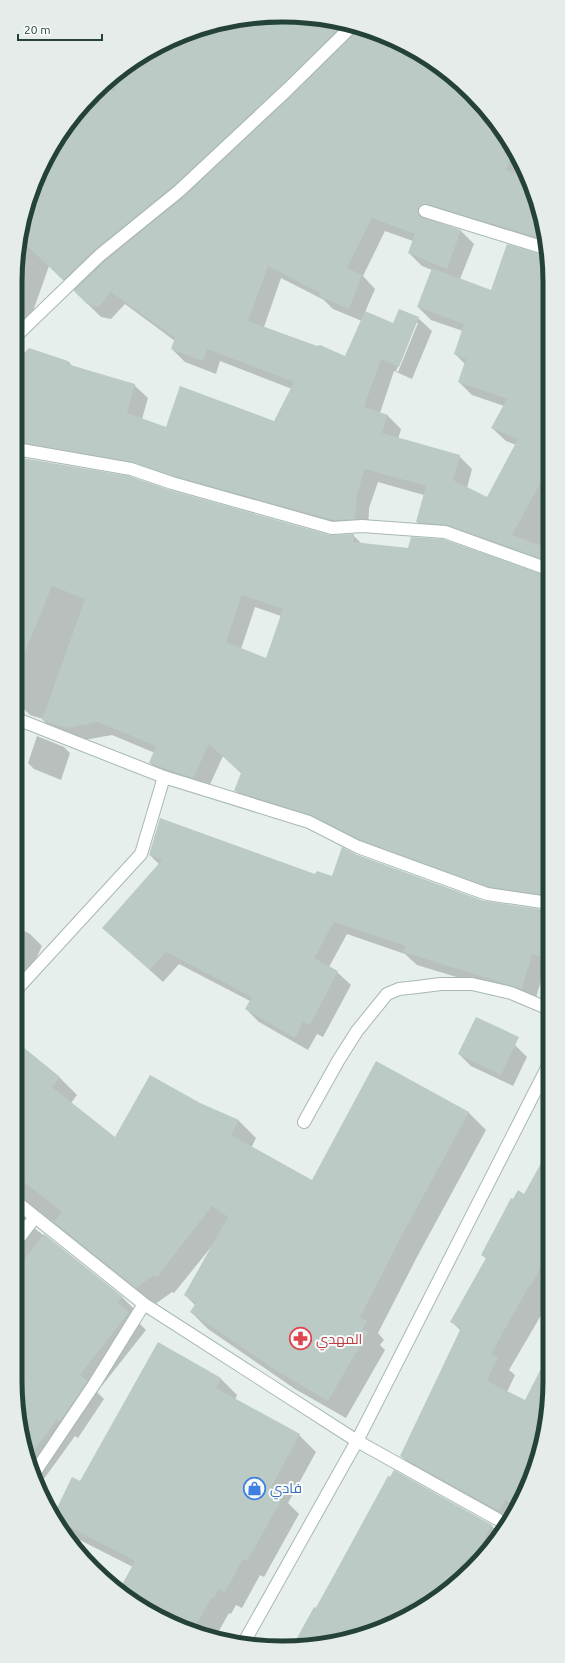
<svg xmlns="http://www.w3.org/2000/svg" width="565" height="1663" font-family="Ubuntu,Cairo,sans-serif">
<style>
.shadow{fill:#0003;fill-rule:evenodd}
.building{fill:#bbcac4;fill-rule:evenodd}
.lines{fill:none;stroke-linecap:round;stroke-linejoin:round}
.minor-casing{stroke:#a8b8b2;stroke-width:14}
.minor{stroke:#fff;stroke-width:12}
.labels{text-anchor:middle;stroke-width:4;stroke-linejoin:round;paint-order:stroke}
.health-label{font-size:14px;fill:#be3a42;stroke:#f7fbf9;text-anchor:start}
.shop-label{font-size:14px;fill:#366cbe;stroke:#f7fbf9;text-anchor:start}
.rim{fill:none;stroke:#24423a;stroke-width:5}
</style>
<rect width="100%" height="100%" fill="#e6efeb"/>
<path class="shadow" d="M300,16L352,24L416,51L483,106L523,164L548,247L433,218L431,221L461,231L474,244L460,279L491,291L548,257V569L461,538L430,535L417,522L424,495L378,482L369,508L368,532L347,533L188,489L146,474L26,455L23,459L170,491L330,536L353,535L362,544L548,577L549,906L503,899L249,804L236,791L242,774L223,756L207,791L163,776L150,763L155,753L112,735L84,740L56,734L43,720V719L30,715L22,707L17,705L15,363L68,361L73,367L134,385L148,398L142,419L167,428L275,422L292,389L220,361L216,374L185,362L172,349L175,341L125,304L111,319L101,317L49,266L26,331L15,344V282L24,213L42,164L70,120L106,82L149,51L196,29L247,17ZM385,231L413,241L409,253L422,266L432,270L418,307L431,320L463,331L455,354L465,364L459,382L472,395L504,406L492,428L506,441L516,445L487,498L467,488L472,469L459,456L398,439L401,429L388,416L380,413L394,371L412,379L432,331L418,318L394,325L365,312L375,289L363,276ZM281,278L324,300L333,309L362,321L346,357L264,327ZM416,323H418L398,372L396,371ZM255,607L281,616L267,659L241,649Z
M15,352L18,355L15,362Z
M37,736L64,747L70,753L61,780L34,769L28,763Z
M150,855L332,877L355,855L484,902L549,911V968L545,967L535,1001L417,965L405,954L347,934L329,967L337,972L351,985L323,1037L317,1034L308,1050L259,1022L246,1009L250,1001L179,964L163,982L103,928L159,864Z
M18,928L30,934L42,946L19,994Z
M18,1045L59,1077L77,1095L71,1103L115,1139L200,1104L239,1121L256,1138L251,1148L312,1182L468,1112L486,1130L418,1255L378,1333L384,1340L380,1345L385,1350L346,1418L295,1389L208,1329L191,1312L195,1305L185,1295L213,1246H212L174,1293L172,1292L154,1305L42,1215L29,1224L123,1298L140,1315L135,1319L146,1330L97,1392L104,1399L78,1438L75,1436L38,1487L20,1432Z
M515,1045L527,1057L513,1086L471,1066L459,1054Z
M550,1149V1300L509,1370L515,1375L507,1392L526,1401L550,1353V1380L541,1450L508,1523L419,1474L401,1456L461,1331L452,1322L487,1259L482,1255L514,1201L524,1195Z
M158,1343L221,1379L237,1395L235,1400L299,1435L316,1452L288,1503L299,1514L264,1577L260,1575L242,1608L236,1605L231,1614L229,1613L216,1636L164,1620L119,1592L133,1567L70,1535L64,1529L55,1515L80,1483Z
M389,1478L491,1525L500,1535L472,1569L431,1603L352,1639L294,1647Z"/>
<path class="building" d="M300,16L344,23L283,84L174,185L94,250L63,280L21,240L24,213L42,164L70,120L101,87L114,91L121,70L149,51L196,29L247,17Z
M360,28L416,51L483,106L509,145L506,155L511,157L506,170L526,177L546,240L427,204H423L418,209L420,216L461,230L447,269L408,253L415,234L372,218L347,268L362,275L349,309L319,296L320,293L268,266L248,321L317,346L320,345L345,356L365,311L393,323L399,309L419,317L399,367L381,359L364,407L388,415L382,433L460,455L453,480L487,497L518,439L491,428L507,399L458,382L466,359L454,354L464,324L417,307L432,268L491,290L507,244L548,256V469L512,535L548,548V561L448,525L416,522L426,486L365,469L357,494L355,519L333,520L174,476L132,462L16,442L15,362L29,348L68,361L67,364L135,384L127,413L166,427L180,386L274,421L294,382L207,349L203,361L171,349L175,338L111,292L98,307L87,304L74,291L104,262L184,197L293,94Z
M16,457L129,476L170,490L330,535L354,534L353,542L408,548L411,537L443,539L548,576L549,881L544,895L489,887L361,840L311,815L234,791L241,773L209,744L193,778L149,763L156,746L98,722L66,728L42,720L85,599L52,586L17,672ZM242,595L283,609L266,658L226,642Z
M160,818L315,874L317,871L332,876L342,847L355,854L484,901L539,909L538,912L549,915V959L532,954L522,989L403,952L406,946L334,922L314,958L338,971L310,1025L303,1022L295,1038L245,1009L252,997L166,952L150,970L102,928L162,860L149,855Z
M476,1017L519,1037L501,1075L458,1054Z
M18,1043L60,1077L52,1087L115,1137L150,1075L200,1103L239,1120L231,1135L312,1180L376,1061L469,1112L401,1237L360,1317L367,1321L363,1329L368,1332L328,1401L277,1371L190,1312L196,1303L184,1295L228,1217L212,1206L157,1277L154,1275L136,1288L54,1222L62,1212L19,1178Z
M550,1147V1250L530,1287L529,1286L491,1354L498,1357L487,1381L525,1400L550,1351V1380L541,1450L516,1505L505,1500L499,1511L400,1456L461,1328L450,1322L486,1258L481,1255L511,1198L513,1199L518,1190L524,1194Z
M44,1234L123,1297L117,1302L129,1312L80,1375L88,1381L60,1421L57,1419L28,1459L20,1432L19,1266Z
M158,1342L221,1378L216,1388L300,1434L270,1489L283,1497L247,1561L243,1559L225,1592L219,1589L214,1598L212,1597L194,1629L164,1620L119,1593L118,1592L135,1561L60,1522L54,1514L72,1477L80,1481Z
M394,1470L492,1525L463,1577L431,1603L352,1639L300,1647H292L314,1607L316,1608L388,1476L390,1477Z"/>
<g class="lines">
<defs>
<path id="minor" d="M425,211L548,249
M15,337L99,256L179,191L288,89L353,25
M16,449L131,469L172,483L332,528L362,526L445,532L548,569
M17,719L164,777L309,822L358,847L487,894L549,903
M18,988L141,854L164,777
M304,1122L338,1061L357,1031L387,994L399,989L417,987L441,984H472L511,993L549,1009
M19,1204L144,1304L357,1441L497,1519
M19,1238L35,1217
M33,1475L95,1383L144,1304
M243,1644L357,1441L549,1064"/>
</defs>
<use href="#minor" class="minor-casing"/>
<use href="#minor" class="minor"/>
</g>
<defs>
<symbol id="pharmacy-ring" viewBox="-11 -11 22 22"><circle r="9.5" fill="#f7fbf9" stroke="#e0444e" stroke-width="1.5"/><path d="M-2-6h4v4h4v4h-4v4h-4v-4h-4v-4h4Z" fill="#e0444e"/></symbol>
<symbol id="shop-ring" viewBox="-11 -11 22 22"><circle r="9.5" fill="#f7fbf9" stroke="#3f7fe0" stroke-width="1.5"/><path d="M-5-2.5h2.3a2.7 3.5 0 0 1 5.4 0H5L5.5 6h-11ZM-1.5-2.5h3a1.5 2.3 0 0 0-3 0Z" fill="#3f7fe0"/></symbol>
</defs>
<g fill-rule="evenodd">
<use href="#pharmacy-ring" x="288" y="1326" width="25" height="25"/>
<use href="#shop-ring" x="242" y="1476" width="25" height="25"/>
</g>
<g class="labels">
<g class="health-label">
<text x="316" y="1344">المهدي</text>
</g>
<g class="shop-label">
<text x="270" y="1493">فادي</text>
</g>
</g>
<path d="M0 0H565V1663H0ZM282 22H283A260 260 0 0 1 543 282V1381A260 260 0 0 1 283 1641H282A260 260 0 0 1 22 1381V282A260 260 0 0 1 282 22Z" fill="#e6ecea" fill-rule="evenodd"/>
<path class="rim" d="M282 22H283A260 260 0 0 1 543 282V1381A260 260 0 0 1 283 1641H282A260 260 0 0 1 22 1381V282A260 260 0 0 1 282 22Z"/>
<path d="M18 34v6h84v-6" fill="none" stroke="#24423a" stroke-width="2"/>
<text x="24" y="34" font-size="12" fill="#24423a" stroke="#f7fbf9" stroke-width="3" paint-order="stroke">20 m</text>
</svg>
